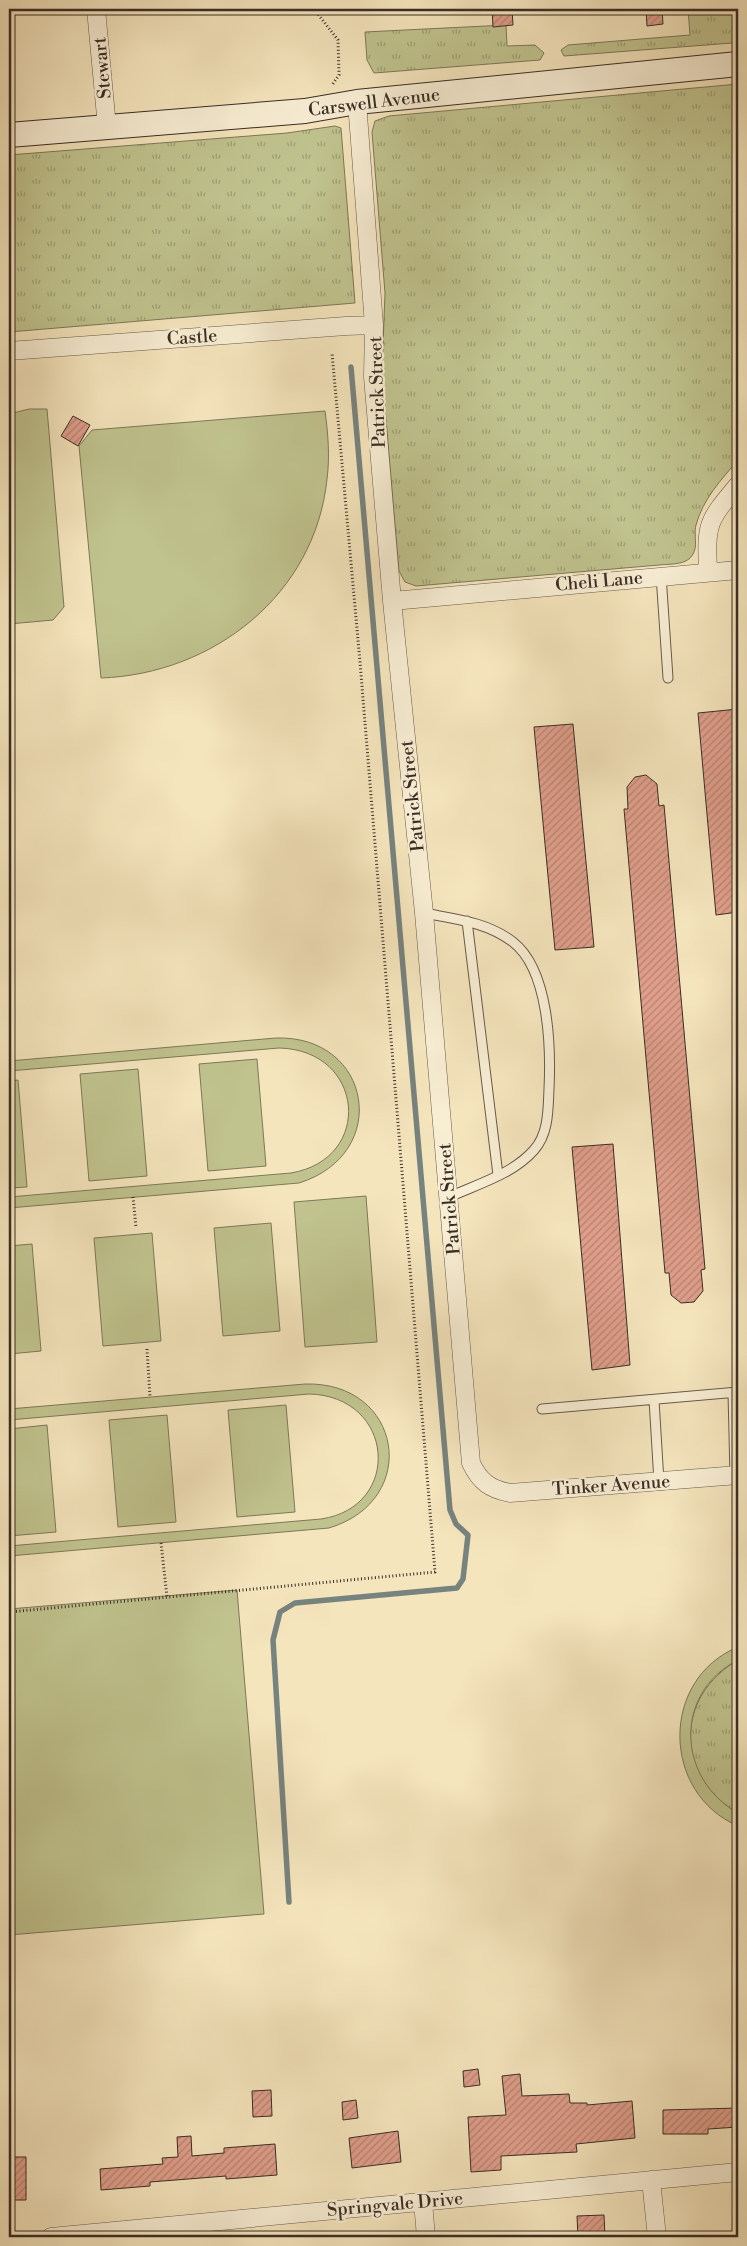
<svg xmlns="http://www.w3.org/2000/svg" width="747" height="2246" font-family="'Libre Bodoni',serif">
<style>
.grass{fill:url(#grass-tufts);stroke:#7d785a}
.pitch{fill:#c0c38e;stroke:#7d785a}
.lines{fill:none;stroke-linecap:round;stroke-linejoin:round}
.stream{stroke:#77837f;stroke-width:5.5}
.building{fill:url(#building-hatch);stroke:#3a2d26}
.lane-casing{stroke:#695b4c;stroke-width:11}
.street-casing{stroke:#695b4c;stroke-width:19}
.secondary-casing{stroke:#3a2d26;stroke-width:26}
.path{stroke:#3a2d26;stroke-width:3;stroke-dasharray:1 2.5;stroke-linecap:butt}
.lane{stroke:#f8eed4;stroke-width:9}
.street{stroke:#f8eed4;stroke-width:18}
.secondary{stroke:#f8eed4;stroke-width:24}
.labels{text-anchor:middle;stroke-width:4.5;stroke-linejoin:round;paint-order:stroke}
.street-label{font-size:18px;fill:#3a2d26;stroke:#f8eed4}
</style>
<defs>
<pattern id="grass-tufts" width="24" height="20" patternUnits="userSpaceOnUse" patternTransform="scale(1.25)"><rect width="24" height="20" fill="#c0c38e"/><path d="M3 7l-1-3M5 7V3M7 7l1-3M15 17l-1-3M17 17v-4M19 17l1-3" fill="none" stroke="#9d9f74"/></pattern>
<pattern id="building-hatch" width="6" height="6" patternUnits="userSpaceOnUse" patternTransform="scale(1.25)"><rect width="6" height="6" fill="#e09f8b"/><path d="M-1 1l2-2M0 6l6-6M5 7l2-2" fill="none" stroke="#b78271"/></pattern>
</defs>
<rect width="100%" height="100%" fill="#f5e5bd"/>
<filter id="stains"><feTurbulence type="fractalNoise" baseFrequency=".004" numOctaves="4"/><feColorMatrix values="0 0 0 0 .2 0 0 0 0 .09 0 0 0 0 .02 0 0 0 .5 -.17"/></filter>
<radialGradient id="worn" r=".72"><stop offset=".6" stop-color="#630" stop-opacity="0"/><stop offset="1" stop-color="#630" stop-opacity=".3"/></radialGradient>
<path class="grass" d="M688,9H732L735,35L732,43L564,56L561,50L568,45L690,35Z
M506,25L507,46L535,45L544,53L540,60L374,73L367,60L365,32Z
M738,84V460C721,480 703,499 696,525C693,537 700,549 689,559C682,565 667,564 659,565L416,586L405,582L399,571L382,372L385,293L372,132L375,121L389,116Z
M335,126L341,128L355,303L9,332V155L287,133Z
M738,1660V1813C674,1777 675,1696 738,1660Z"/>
<path class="pitch" d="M29,409H47L64,607L53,620L9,624V414Z
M325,411C328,433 330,456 327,479C315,595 213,674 101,678L79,446L92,430Z
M276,1038C372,1035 392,1154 299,1183L9,1208V1197L291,1173C374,1159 365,1050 279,1048L9,1071V1061Z
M257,1059L266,1166L208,1171L199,1064Z
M138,1069L147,1176L89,1181L80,1074Z
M18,1080L27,1187L9,1188V1081Z
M366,1196L377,1342L305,1347L294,1202Z
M271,1223L280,1331L223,1336L214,1228Z
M152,1233L161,1341L103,1346L94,1238Z
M32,1244L41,1351L9,1354V1246Z
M305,1384C402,1381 422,1500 329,1528L9,1556V1546L321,1519C403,1507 395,1396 309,1394L9,1420V1409Z
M286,1405L295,1512L237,1517L228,1410Z
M167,1415L176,1522L118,1527L109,1420Z
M47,1425L56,1532L9,1536V1429Z
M237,1590L264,1914L9,1935V1609Z
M738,1647V1660C673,1693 677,1779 738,1813V1826C661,1793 660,1679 738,1647Z"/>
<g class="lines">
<path class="stream" d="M289,1902L273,1640L280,1612L295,1603L457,1588L463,1579L468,1535L456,1524L450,1510L351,367"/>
</g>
<path class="building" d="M492,9H512L513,25L493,27Z
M646,9H662L663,24L647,26Z
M73,416L90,425L78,446L61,436Z
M738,709V912L716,915L698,713Z
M573,724L594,947L555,950L534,727Z
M646,775L657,784L659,806L664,805L705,1269L701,1270L703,1291L694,1302L681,1303L671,1295L669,1273H665L624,809H628L627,787L635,777Z
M613,1144L630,1365L592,1370L572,1147Z
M478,2069L480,2085L464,2087L463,2071Z
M520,2074L522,2096L569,2094L570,2103H587V2105L632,2101L635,2138L576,2144L577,2152L501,2156V2170L471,2172L468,2117L506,2115L502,2076Z
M271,2090L272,2116L253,2117L252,2091Z
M356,2100L358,2118L343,2120L342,2102Z
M738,2108V2127L708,2129V2134H663V2110Z
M398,2131L401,2162L352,2168L349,2138Z
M191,2136L192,2156L224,2153V2148L275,2144L277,2175L226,2179V2176L150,2182V2186L101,2190L100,2169L163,2164L162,2158L178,2157L177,2137Z
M9,2157H26V2200H9Z
M604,2215L605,2237H578L577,2216Z"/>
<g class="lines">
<defs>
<path id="lane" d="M661,575L668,678
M424,913C455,919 487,922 513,942C549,970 551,1047 549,1089C548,1109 549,1133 534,1150C513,1174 478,1184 449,1197
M467,921L498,1175
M733,1393L735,1476
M654,1400L659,1482
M542,1409L738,1392"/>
<path id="street" d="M96,9L107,127
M357,102L374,325L373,377L392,601L424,913L471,1463C480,1482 490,1489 510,1493L738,1475
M9,351L346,326L374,325
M708,572C706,523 707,522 738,485
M392,601L738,570
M651,2180L657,2237
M423,2202L426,2237
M51,2237L738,2172"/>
<path id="secondary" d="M9,135L305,111L357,102L738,64"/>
</defs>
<use href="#lane" class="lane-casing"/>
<use href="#street" class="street-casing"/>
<use href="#secondary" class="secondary-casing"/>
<path class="path" d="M314,9L338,40L339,75L332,85
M133,1197L136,1227
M147,1349L150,1397
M161,1543L167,1597
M9,1612L435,1572L360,662L332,353"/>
<use href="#lane" class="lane"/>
<use href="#street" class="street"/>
<use href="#secondary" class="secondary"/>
</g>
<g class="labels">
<g class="street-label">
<text transform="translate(102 68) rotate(-95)" y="6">Stewart</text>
<text transform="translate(374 102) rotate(-7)" y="6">Carswell Avenue</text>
<text transform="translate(192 337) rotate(-4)" y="6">Castle</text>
<text transform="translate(377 392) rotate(-92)" y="6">Patrick Street</text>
<text transform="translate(599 581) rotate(-5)" y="6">Cheli Lane</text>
<text transform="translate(412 796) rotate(-96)" y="6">Patrick Street</text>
<text transform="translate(449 1199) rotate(-95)" y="6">Patrick Street</text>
<text transform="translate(611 1485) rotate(-4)" y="6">Tinker Avenue</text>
<text transform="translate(395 2204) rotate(-5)" y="6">Springvale Drive</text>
</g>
</g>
<rect width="747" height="2246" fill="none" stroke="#f5e5bd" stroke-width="30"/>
<rect x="10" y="10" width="727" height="2226" fill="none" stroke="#3a2d26" stroke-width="2.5"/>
<rect x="15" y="15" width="717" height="2216" fill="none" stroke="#3a2d26"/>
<rect width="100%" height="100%" filter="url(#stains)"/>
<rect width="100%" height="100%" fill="url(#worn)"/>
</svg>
